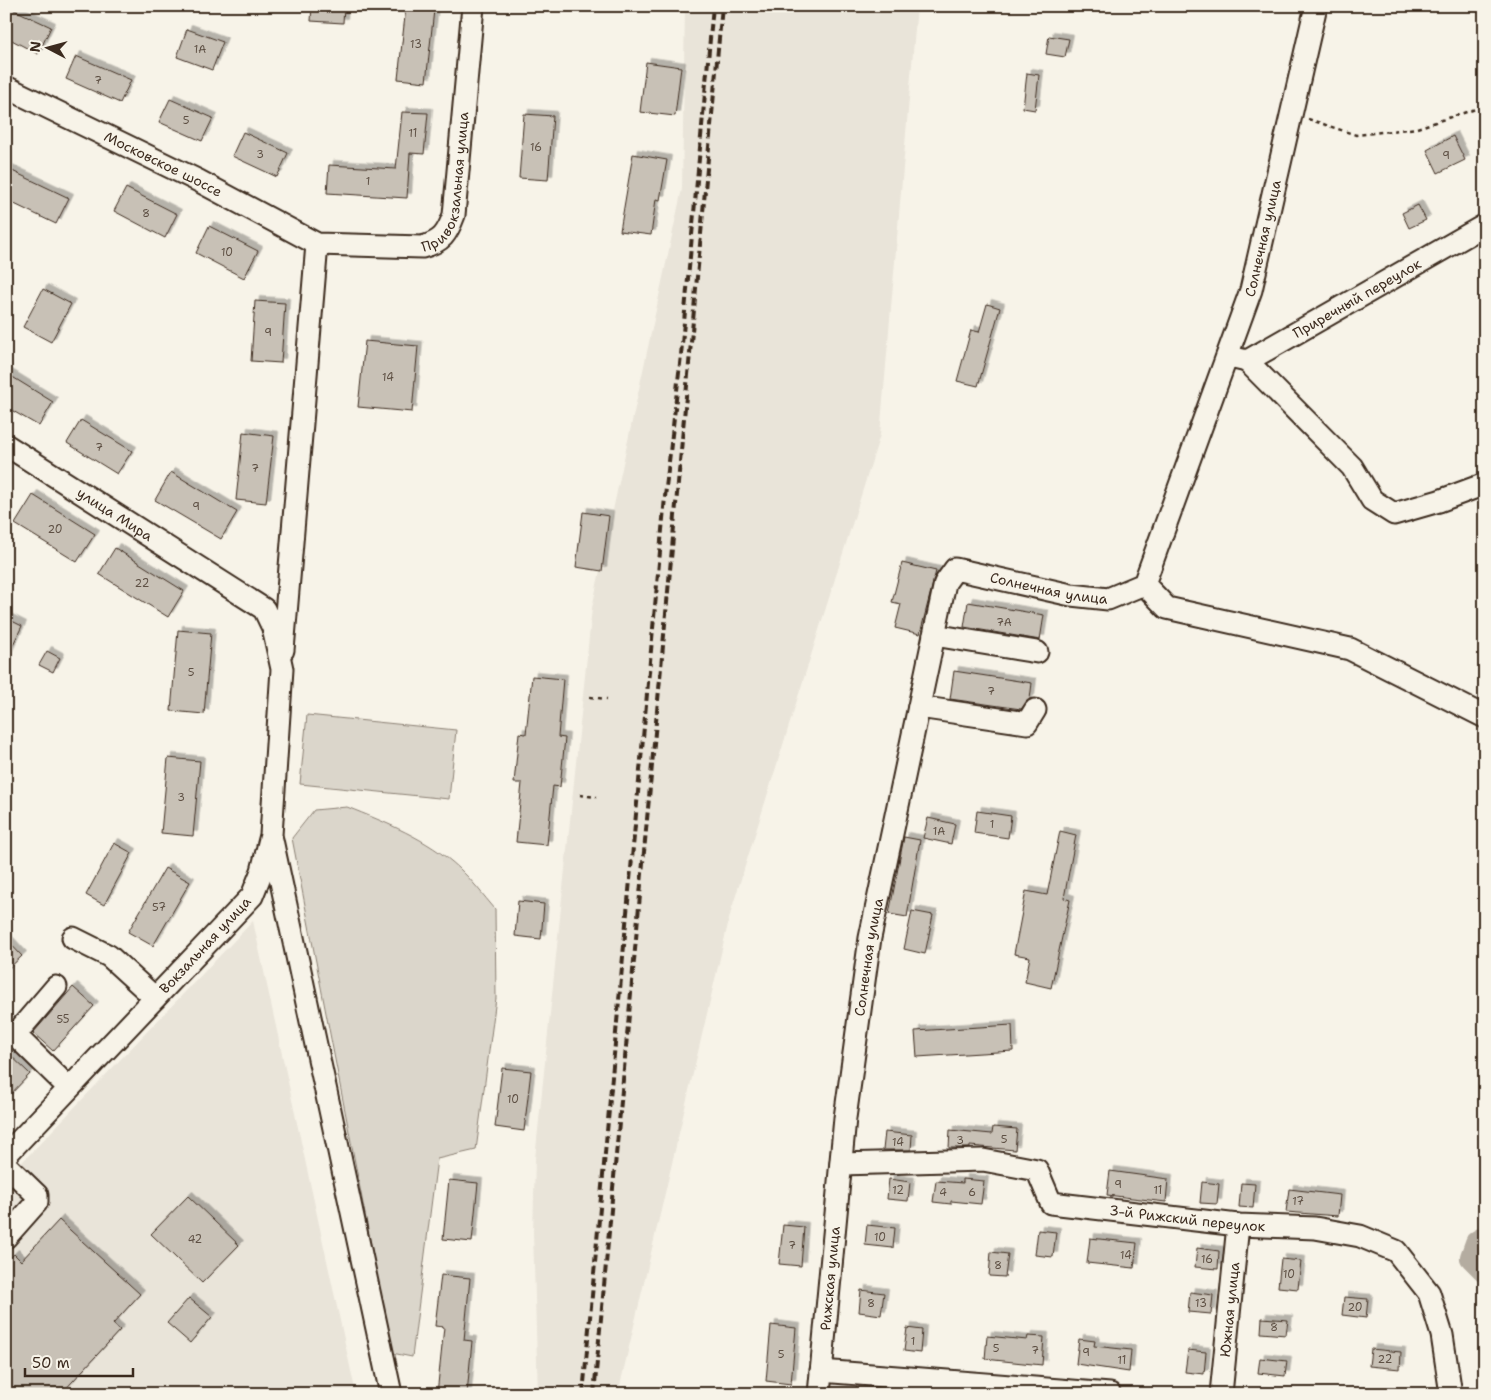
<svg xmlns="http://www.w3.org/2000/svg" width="1491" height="1400" font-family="'Shantell Sans',sans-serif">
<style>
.built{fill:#e9e4d9}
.green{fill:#dbd6cb;stroke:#8b8074}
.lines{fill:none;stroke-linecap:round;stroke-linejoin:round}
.river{stroke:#b4aca0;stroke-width:26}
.building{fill:#c8c1b6;stroke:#3b2a1e;filter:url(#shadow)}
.minor-casing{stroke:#3b2a1e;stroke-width:25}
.path{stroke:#3b2a1e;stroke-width:2.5;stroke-dasharray:4 4;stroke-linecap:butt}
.minor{stroke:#f7f3e8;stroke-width:21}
.rail{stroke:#3b2a1e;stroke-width:4;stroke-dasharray:8 4;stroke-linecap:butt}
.labels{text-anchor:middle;stroke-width:4.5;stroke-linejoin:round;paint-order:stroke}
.number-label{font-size:11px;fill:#5e5044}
.street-label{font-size:14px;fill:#3b2a1e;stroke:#f7f3e8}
</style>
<defs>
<filter id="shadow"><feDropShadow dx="4.5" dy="-4.5" stdDeviation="0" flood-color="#0004"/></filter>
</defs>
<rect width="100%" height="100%" fill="#f7f3e8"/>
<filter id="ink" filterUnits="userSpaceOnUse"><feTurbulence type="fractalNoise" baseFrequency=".02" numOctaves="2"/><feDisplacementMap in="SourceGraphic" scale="10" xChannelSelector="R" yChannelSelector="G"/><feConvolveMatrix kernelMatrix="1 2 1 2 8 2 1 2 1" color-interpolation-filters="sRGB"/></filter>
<g filter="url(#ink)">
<path class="built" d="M685,6H917L880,435L731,911L618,1394H538L533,1233L535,1159L592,608L682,189Z
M253,921L356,1394H6V1179Z"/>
<path class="green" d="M307,715L456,730L449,799L300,784Z
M347,807C385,822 428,839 459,868C472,880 483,895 495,909L496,998L476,1150L437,1159L412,1357L392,1353L292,838L314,810Z"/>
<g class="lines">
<path class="river" d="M1485,1239L1478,1243L1473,1257L1485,1269"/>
</g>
<path class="building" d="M6,6L51,27L38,54L6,37Z
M312,6H344L343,23L311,21Z
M406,7L434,10L426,82L398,79Z
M187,29L223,42L212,70L177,57Z
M1049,36L1069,39L1065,57L1046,54Z
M76,56L131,80L120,103L66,79Z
M646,62L681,67L675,116L640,112Z
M1027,73L1039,75L1035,110L1023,108Z
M170,99L213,118L202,141L159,122Z
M402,112L428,113L424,154L410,153L407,198L327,193L329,165L396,169Z
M524,114L553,116L548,180L519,178Z
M243,132L288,153L277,177L232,156Z
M1453,136L1465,160L1438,173L1427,150Z
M633,154L667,160L660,200L656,199L651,235L620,231Z
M6,168L69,198L56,224L6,200Z
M126,188L177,214L165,238L114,211Z
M1418,205L1426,220L1409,228L1402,213Z
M209,226L258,251L244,278L196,253Z
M43,289L71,304L51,342L23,327Z
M255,301L285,303L281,363L251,361Z
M987,304L1000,308L978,386L957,381L971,330L979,332Z
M365,341L418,346L412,412L358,407Z
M6,373L53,402L39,426L6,407Z
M81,420L132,451L117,474L67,443Z
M243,432L274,436L266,503L236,500Z
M171,472L237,512L221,539L155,500Z
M33,495L95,534L77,562L15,524Z
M583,512L609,516L602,571L576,567Z
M115,548L184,591L168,617L99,574Z
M902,563L936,571L920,634L895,628L901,604L892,602Z
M968,602L1044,615L1040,640L964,627Z
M6,618L22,626L6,659Z
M178,630L211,633L204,714L171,711Z
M47,651L60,658L53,672L39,665Z
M954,671L1032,683L1030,699L1021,709L950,699Z
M532,676L563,679L558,737L565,738L560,787L553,786L547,845L516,842L522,783H514L519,733L526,734Z
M168,758L200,761L193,836L161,833Z
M977,811L1011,816L1008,838L974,833Z
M928,818L955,824L951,844L923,838Z
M1060,831L1076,835L1064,898L1070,900L1051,988L1025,982L1030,957L1014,954L1026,891L1047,895Z
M904,837L920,840L907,917L889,914Z
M114,843L132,853L104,905L86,895Z
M165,868L190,882L153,946L128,932Z
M518,901L544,904L541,939L515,936Z
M912,911L933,915L925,954L904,949Z
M6,939L22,956L6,971Z
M73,987L94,1006L53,1051L33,1033Z
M1012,1025L1013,1051L917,1057L915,1031Z
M6,1051L30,1074L6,1099Z
M502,1068L531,1071L524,1131L495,1127Z
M993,1127L1017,1129L1015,1150L970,1146V1148H949L950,1130L992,1134Z
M885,1132L912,1135L911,1150H883Z
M1110,1171L1168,1179L1166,1202L1107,1195Z
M889,1179L910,1182L908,1201L887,1199Z
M963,1179L984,1181L981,1204L951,1201V1204L933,1202L936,1181L963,1183Z
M449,1180L478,1183L472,1242L443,1239Z
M1202,1182L1219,1184L1217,1204L1200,1203Z
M1241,1183L1255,1184L1253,1208L1239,1207Z
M1289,1189L1340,1195L1338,1216L1286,1212Z
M188,1196L239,1245L202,1283L151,1234Z
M59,1220L140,1294L113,1324L120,1330L61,1394H13L6,1387V1262L14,1254L21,1261Z
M783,1225L804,1227L801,1266L779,1264Z
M867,1225L895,1228L893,1248L865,1245Z
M1038,1230L1056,1232L1053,1257L1035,1255Z
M1090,1238L1137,1243L1134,1268L1087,1263Z
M1197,1248L1219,1251L1218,1269L1195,1267Z
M991,1252L1008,1254L1005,1277L989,1276Z
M1281,1259L1301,1261L1298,1289L1278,1287Z
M441,1275L470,1278L464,1340L472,1341L467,1394H437L444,1327L435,1326Z
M861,1290L884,1293L881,1315L859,1312Z
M1190,1292L1213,1295L1211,1314L1188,1312Z
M1344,1297L1368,1299L1366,1318L1342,1315Z
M189,1298L212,1317L190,1343L167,1323Z
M1262,1318L1288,1320L1286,1335L1261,1333Z
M771,1325L796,1328L791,1384L766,1381Z
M907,1328L922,1330L920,1353L904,1351Z
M987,1336L1027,1340L1028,1336L1044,1337L1042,1365L985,1359Z
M1079,1339L1095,1341L1094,1346L1131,1350L1129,1372L1076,1364Z
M1371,1349L1401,1352L1400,1369L1369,1366Z
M1188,1350L1206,1352L1204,1374L1185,1372Z
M1260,1358L1287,1361L1285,1376L1258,1373Z"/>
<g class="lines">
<defs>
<g id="minor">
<path id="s1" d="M6,87L199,181L317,244L422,247C442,242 447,234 454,215L473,6"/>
<path id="s2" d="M1234,358L1247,361L1485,225"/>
<path d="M1247,361L1352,467L1372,500L1394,514L1439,501L1485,484"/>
<path id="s3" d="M6,445L264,609L273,628L282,669L271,835L262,871L252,896L6,1155"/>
<path d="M1144,584L1167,608L1350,649L1485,717"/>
<path d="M934,635L1037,652"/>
<path d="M283,650L317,244"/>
<path d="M919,707L1027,723L1035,710"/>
<path d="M272,840L391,1394"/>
<path d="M73,938L109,956L155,998"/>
<path d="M56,987L15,1035L69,1088"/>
<path id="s4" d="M841,1164L983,1160L1037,1170L1051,1203L1238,1225L1315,1228L1360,1236L1396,1251L1429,1293L1442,1335L1451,1394"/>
<path d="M6,1165L37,1195V1202L6,1237"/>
<path d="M821,1371L1110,1394"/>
<path id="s5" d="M819,1394L845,1118L870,938L945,583L955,569L1071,595L1108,599L1144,584L1251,290L1316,6"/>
<path id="s6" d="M1221,1394L1238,1225"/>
</g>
</defs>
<use href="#minor" class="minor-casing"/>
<path class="path" d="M1308,119L1356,135L1417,128L1485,106
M590,697L607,699
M580,795L597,797"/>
<use href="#minor" class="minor"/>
<path class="rail" d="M583,1394L665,497L681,355L713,6
M594,1394L722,6"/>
</g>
</g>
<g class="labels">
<g class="number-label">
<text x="416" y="48">13</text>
<text x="200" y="53">1А</text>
<text x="98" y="84">7</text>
<text x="186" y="124">5</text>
<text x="413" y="137">11</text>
<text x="536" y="151">16</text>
<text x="260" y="158">3</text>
<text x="1446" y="159">9</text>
<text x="368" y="185">1</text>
<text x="146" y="217">8</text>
<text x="227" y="256">10</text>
<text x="268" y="336">9</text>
<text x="388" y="381">14</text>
<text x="99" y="451">7</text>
<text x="255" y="472">7</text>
<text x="196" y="510">9</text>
<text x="55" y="533">20</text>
<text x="142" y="587">22</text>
<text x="1004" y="626">7А</text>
<text x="191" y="676">5</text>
<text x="991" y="695">7</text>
<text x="181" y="801">3</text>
<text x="992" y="828">1</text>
<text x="939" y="835">1А</text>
<text x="159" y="911">57</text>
<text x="63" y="1023">55</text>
<text x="513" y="1103">10</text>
<text x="1004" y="1143">5</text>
<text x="960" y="1144">3</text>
<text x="898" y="1146">14</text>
<text x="1118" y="1188">9</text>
<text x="898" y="1194">12</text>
<text x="1158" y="1194">11</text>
<text x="943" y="1196">4</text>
<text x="972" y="1196">6</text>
<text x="1298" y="1205">17</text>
<text x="880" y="1241">10</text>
<text x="195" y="1243">42</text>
<text x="792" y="1249">7</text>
<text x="1126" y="1259">14</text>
<text x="1207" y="1263">16</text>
<text x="998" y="1269">8</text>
<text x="1289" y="1278">10</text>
<text x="871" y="1307">8</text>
<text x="1201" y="1307">13</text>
<text x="1355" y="1311">20</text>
<text x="1274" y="1331">8</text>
<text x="913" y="1345">1</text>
<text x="996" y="1352">5</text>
<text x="1035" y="1354">7</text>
<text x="1086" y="1356">9</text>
<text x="781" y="1358">5</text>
<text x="1385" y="1363">22</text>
<text x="1122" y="1364">11</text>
</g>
<g class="street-label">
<text dy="5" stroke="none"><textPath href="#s1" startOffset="175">Московское шоссе</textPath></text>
<text dy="5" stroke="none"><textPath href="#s1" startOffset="529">Привокзальная улица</textPath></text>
<text dy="5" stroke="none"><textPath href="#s5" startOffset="1400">Солнечная улица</textPath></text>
<text dy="5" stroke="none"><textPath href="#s2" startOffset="140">Приречный переулок</textPath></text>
<text dy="5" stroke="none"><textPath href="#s3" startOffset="129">улица Мира</textPath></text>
<text dy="5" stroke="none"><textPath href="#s5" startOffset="935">Солнечная улица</textPath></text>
<text transform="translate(205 945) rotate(-47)" y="5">Вокзальная улица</text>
<text dy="5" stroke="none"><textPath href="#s5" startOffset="440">Солнечная улица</textPath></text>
<text dy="5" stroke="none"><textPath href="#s4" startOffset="370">3-й Рижский переулок</textPath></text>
<text dy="5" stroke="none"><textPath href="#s5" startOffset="116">Рижская улица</textPath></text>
<text dy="5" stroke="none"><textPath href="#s6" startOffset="85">Южная улица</textPath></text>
</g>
</g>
<rect width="1491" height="1400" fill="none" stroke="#f7f3e8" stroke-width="25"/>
<rect x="12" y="12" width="1466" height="1375" fill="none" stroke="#3b2a1e" stroke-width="2" filter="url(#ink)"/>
<g transform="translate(48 48) rotate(276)" stroke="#f7f3e8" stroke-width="4" paint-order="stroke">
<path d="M0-4L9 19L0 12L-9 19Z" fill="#3b2a1e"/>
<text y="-8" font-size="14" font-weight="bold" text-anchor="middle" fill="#3b2a1e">N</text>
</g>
<path d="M25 1368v8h108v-8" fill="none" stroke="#3b2a1e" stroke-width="2.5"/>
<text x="32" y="1368" font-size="15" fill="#3b2a1e" stroke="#f7f3e8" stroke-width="4" paint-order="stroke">50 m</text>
</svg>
